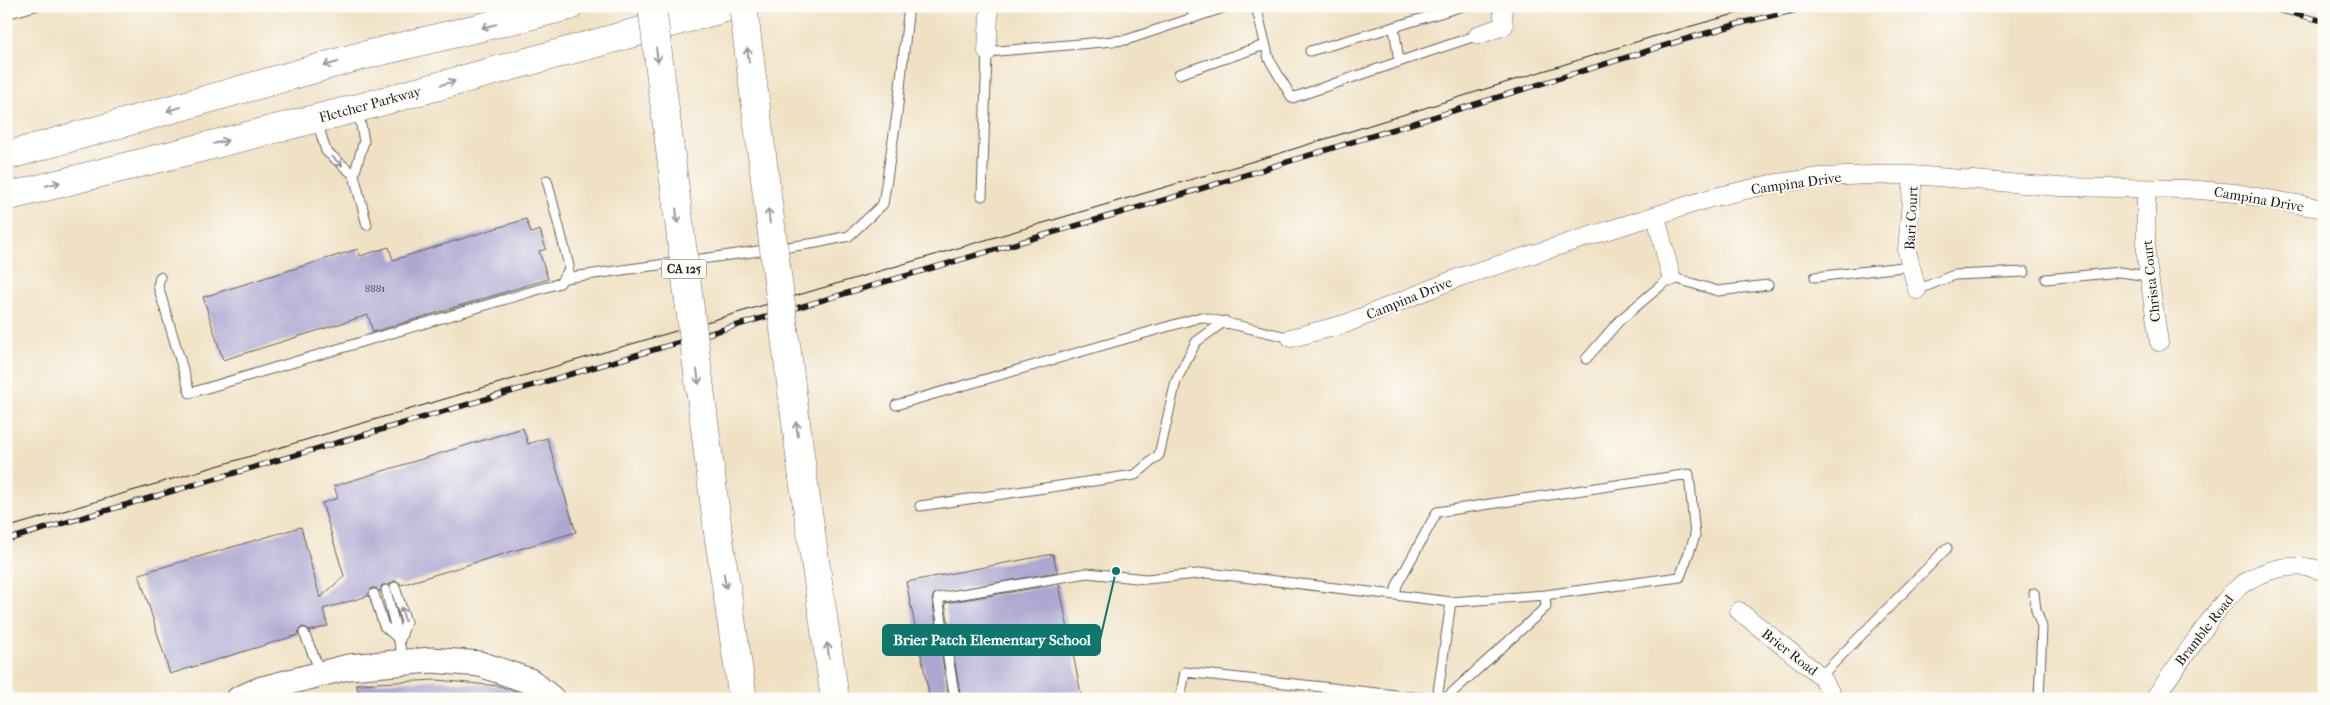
<svg xmlns="http://www.w3.org/2000/svg" width="2330" height="705" font-family="'IM FELL French Canon',serif">
<style>
.building{fill:#ada7d2}
.lines{fill:none;stroke-linecap:round;stroke-linejoin:round}
.lane-casing{stroke:#666157;stroke-width:11}
.street-casing{stroke:#666157;stroke-width:19}
.secondary-casing{stroke:#666157;stroke-width:27}
.primary-casing{stroke:#666157;stroke-width:29}
.highway-casing{stroke:#666157;stroke-width:29}
.lane{stroke:#fff;stroke-width:9}
.street{stroke:#fff;stroke-width:18}
.secondary{stroke:#fff;stroke-width:25}
.primary{stroke:#fff;stroke-width:28}
.highway{stroke:#fff;stroke-width:28}
.tram{stroke:#1c1c1c;stroke-width:1}
.rail-casing{stroke:#1c1c1c;stroke-width:5.5}
.rail{stroke:#fdfcf7;stroke-width:4;stroke-dasharray:11;stroke-linecap:butt}
.highway-bridge-casing{stroke:#666157;stroke-width:29;stroke-linecap:butt}
.highway-bridge{stroke:#fff;stroke-width:28}
.oneway{stroke:#999}
.labels{text-anchor:middle;stroke-width:4;stroke-linejoin:round;paint-order:stroke}
.number-label{font-size:11px;fill:#403f4a}
.shield{fill:#fdfcf7;stroke:#605f5e;stroke-width:1}
.shield-label{font-size:12px;font-weight:bold;fill:#1c1c1c}
.street-label{font-size:14px;fill:#1c1c1c;stroke:#fdfcf7}
.leader{fill:none;stroke:#0f766e;stroke-width:2}
.callout-dot{fill:#0f766e;stroke:#fdfcf7;stroke-width:2}
.callout{fill:#0f766e;stroke:#0f766e;stroke-width:2}
.callout-label{font-size:15px;text-anchor:middle;font-weight:bold;fill:#fff}
</style>
<rect width="100%" height="100%" fill="#fdfcf7"/>
<filter id="ink" filterUnits="userSpaceOnUse"><feTurbulence type="fractalNoise" baseFrequency=".02" numOctaves="2"/><feDisplacementMap in="SourceGraphic" scale="10" xChannelSelector="R" yChannelSelector="G"/><feConvolveMatrix kernelMatrix="1 2 1 2 8 2 1 2 1" color-interpolation-filters="sRGB"/></filter>
<filter id="wash" filterUnits="userSpaceOnUse"><feTurbulence type="fractalNoise" baseFrequency=".0096" numOctaves="4" result="noise"/><feDisplacementMap in="SourceGraphic" scale="20" xChannelSelector="R" yChannelSelector="G"/><feGaussianBlur stdDeviation="1.12" result="paint"/><feColorMatrix in="noise" values="0 0 0 0 0 0 0 0 0 0 0 0 0 0 0 0 0 1.4 0 .05"/><feComposite in="paint" operator="in"/></filter>
<g filter="url(#wash)">
<rect width="100%" height="100%" fill="#f0e1c4"/>
<g id="blocks">
<path class="building" d="M526,219L531,233L540,230L546,249L539,251L548,279L373,332L368,315L223,360L203,297L358,249L360,256L389,247L393,260Z
M523,428L528,444L547,438L576,532L401,585L399,582L394,581L389,585H382L380,592L376,588H372L368,596L323,609L328,626L310,631L307,628L302,627L299,630L298,635L170,674L139,574L301,527L320,598L344,576L322,503L338,498L334,486Z
M1053,554L1057,572L934,594L932,599L949,699H930L906,582Z
M1059,584L1082,699H961L945,603Z
M437,680L499,686L523,694L526,699H361L356,684Z"/>
</g>
</g>
<g filter="url(#ink)">
<use href="#blocks" fill-opacity="0" stroke="#666157" stroke-width="1"/>
<g class="lines">
<defs>
<path id="lane" d="M1191,6L1194,18
M1256,6L1269,59L1292,98L1478,35
M6,14L35,6
M1310,51L1394,27
M1399,62L1394,27L1463,6
M1179,74L1265,45
M317,121L326,151L354,175L364,141L358,110
M354,175L367,225
M982,196L987,52L1126,40L1229,6
M160,277L158,286L190,393L560,283L568,271L569,266L547,180
M1815,277L1911,266
M565,278L816,243L849,236L883,204L897,114L909,6
M2046,279L2120,272L2148,276
M1917,290L1954,275L2025,272
M1586,359L1620,320L1671,277L1718,291L1768,285
M896,405L1201,317L1291,338
M920,506L1135,475L1159,455L1176,381L1196,342L1225,321
M395,587L406,622L400,640
M386,590L404,662
M2034,593L2036,610L2042,627L2039,699
M374,594L384,626L400,640
M1451,602L1545,595
M304,633L321,673
M1821,676L1947,548
M955,699L938,598L1087,573L1146,579L1208,573L1395,595
M1180,699L1185,672L1432,699
M1437,699L1451,602L1395,595L1397,585L1437,512L1689,474L1695,536L1680,577L1545,595L1546,607L1445,699"/>
<path id="street" d="M1478,35L1504,26L1502,6
M987,52L989,15
M1913,175L1907,251L1917,290
M2146,190V256L2159,342
M1656,216L1671,277
M1291,338L1345,324L1460,277L1711,198L1771,184L1821,177L1872,175H1913L2059,187L2186,189L2236,193L2324,209
M1739,611L1821,676L1834,699
M2154,699C2169,676 2185,655 2201,633C2213,616 2224,599 2240,586C2262,569 2298,560 2324,572"/>
<path id="secondary" d="M239,699L262,689L348,667L432,660L480,664L530,681L552,699"/>
<path id="primary" d="M6,156L357,57L570,6
M6,197L358,108L733,6"/>
<path id="highway" d="M803,478L835,699
M718,532L743,699"/>
</defs>
<use href="#lane" class="lane-casing"/>
<use href="#street" class="street-casing"/>
<use href="#secondary" class="secondary-casing"/>
<use href="#primary" class="primary-casing"/>
<use href="#highway" class="highway-casing"/>
<use href="#lane" class="lane"/>
<use href="#street" class="street"/>
<use href="#secondary" class="secondary"/>
<use href="#primary" class="primary"/>
<use href="#highway" class="highway"/>
<path class="tram" d="M2314,6L2324,9
M6,528L1271,156L1652,37L1764,6"/>
<defs>
<path id="rail" d="M2261,6L2324,21
M6,540L1174,197L1683,40L1745,22L1813,6"/>
</defs>
<use href="#rail" class="rail-casing"/>
<use href="#rail" class="rail"/>
<defs>
<path id="highway-bridge" d="M652,6L718,532
M743,6L803,478"/>
</defs>
<use href="#highway-bridge" class="highway-bridge-casing"/>
<use href="#highway-bridge" class="highway-bridge"/>
</g>
<defs><path id="oneway-shaft" d="M-6 0H5M1.5-3L5.5 0L1.5 3" fill="none" stroke-width="1.6" stroke-linecap="round" stroke-linejoin="round" transform="scale(1.25)"/></defs>
<g class="oneway">
<use href="#oneway-shaft" transform="translate(489 26) rotate(167)"/>
<use href="#oneway-shaft" transform="translate(657 55) rotate(83)"/>
<use href="#oneway-shaft" transform="translate(748 55) rotate(-97)"/>
<use href="#oneway-shaft" transform="translate(331 64) rotate(164)"/>
<use href="#oneway-shaft" transform="translate(448 83) rotate(-15)"/>
<use href="#oneway-shaft" transform="translate(174 109) rotate(164)"/>
<use href="#oneway-shaft" transform="translate(221 142) rotate(-14)"/>
<use href="#oneway-shaft" transform="translate(337 161) rotate(42)"/>
<use href="#oneway-shaft" transform="translate(53 184) rotate(-14)"/>
<use href="#oneway-shaft" transform="translate(677 216) rotate(83)"/>
<use href="#oneway-shaft" transform="translate(769 216) rotate(-97)"/>
<use href="#oneway-shaft" transform="translate(698 377) rotate(83)"/>
<use href="#oneway-shaft" transform="translate(797 429) rotate(-97)"/>
<use href="#oneway-shaft" transform="translate(725 581) rotate(81)"/>
<use href="#oneway-shaft" transform="translate(403 614) rotate(-106)"/>
<use href="#oneway-shaft" transform="translate(828 650) rotate(-98)"/>
</g>
</g>
<g class="labels">
<g class="number-label">
<text x="375" y="292">8881</text>
</g>
<rect class="shield" x="661.5" y="259.5" width="45" height="19" rx="4"/>
<g class="shield-label">
<text x="684" y="273">CA 125</text>
</g>
<g class="street-label">
<text transform="translate(370 104) rotate(-15)" y="5">Fletcher Parkway</text>
<text transform="translate(1796 183) rotate(-8)" y="5">Campina Drive</text>
<text transform="translate(2259 199) rotate(10)" y="5">Campina Drive</text>
<text transform="translate(1911 218) rotate(-87)" y="5">Bari Court</text>
<text transform="translate(2151 281) rotate(-96)" y="5">Christa Court</text>
<text transform="translate(1409 298) rotate(-22)" y="5">Campina Drive</text>
<text transform="translate(2204 630) rotate(-52)" y="5">Bramble Road</text>
<text transform="translate(1790 652) rotate(38)" y="5">Brier Road</text>
</g>
</g>
<path class="leader" d="M1116 571L1100 640"/>
<circle class="callout-dot" cx="1116" cy="571" r="5"/>
<rect class="callout" x="883" y="625" width="217" height="30" rx="5"/>
<g class="callout-label">
<text x="992" y="645">Brier Patch Elementary School</text>
</g>
<rect width="2330" height="705" fill="none" stroke="#fdfcf7" stroke-width="25"/>
</svg>
